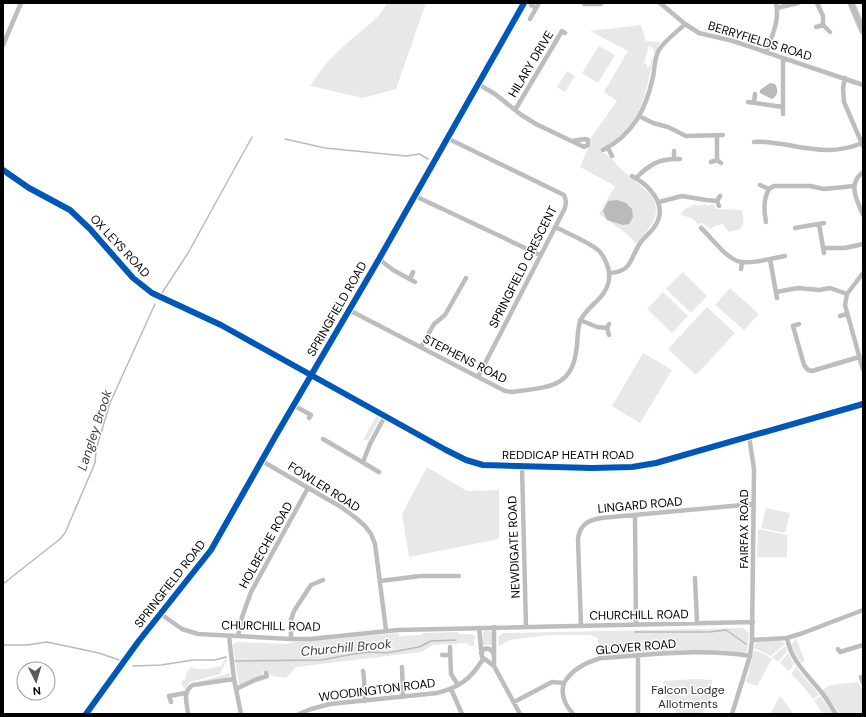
<svg xmlns="http://www.w3.org/2000/svg" width="866" height="717" font-family="'DM Sans',sans-serif">
<style>
.green{fill:#e8e8e8}
.water{fill:#bababa}
.lines{fill:none;stroke-linecap:round;stroke-linejoin:round}
.stream{stroke:#bababa;stroke-width:1.5}
.major-casing{stroke:#dbdbdb;stroke-width:8}
.minor{stroke:#bdbdbd;stroke-width:4.5}
.major{stroke:#bdbdbd;stroke-width:6}
.cycleway-casing{stroke:#fff;stroke-width:8}
.cycleway{stroke:#0057b8;stroke-width:6}
.labels{text-anchor:middle;stroke-width:3;stroke-linejoin:round;paint-order:stroke}
.street-label{font-size:12px;fill:#000;stroke:#fff}
.park-label{font-size:12px;fill:#2c2c2c;stroke:#fff}
.water-label{font-size:13px;font-style:italic;fill:#3d3d3d;stroke:#fff}
</style>
<rect width="100%" height="100%" fill="#fff"/>
<path class="green" d="M387,3H426L396,89L363,98L310,86C320,70 332,56 346,44C361,30 378,21 387,3Z
M641,25L646,41L660,42L654,54H653L654,49L649,46L644,63L647,64V67H650L652,58H653C649,83 641,119 620,137C615,141 608,144 602,148V152L610,157L621,169L650,194C665,215 649,228 636,244L627,234L599,214L615,186L580,167L587,150L591,145L590,139L617,101L604,92L628,51L590,31Z
M599,46L615,55L598,83L582,73Z
M567,71L575,76L565,92L557,87Z
M696,204L698,206L702,204L703,206L705,204L707,206L713,204L716,209H718L741,210C744,218 745,222 740,229L729,232L723,224L717,225L710,229L702,223L698,224L693,219L682,215L681,213L686,208Z
M683,272L707,296L691,313L666,289Z
M730,288L759,314L744,330L715,305Z
M663,292L688,316L672,333L647,309Z
M707,307L735,333L696,375L668,349Z
M643,353L672,370L640,423L612,406Z
M377,415L379,417V420L368,440H363Z
M427,467L467,491L499,490V539L409,557L402,514Z
M766,508L790,513L785,533L761,528Z
M758,529L787,535V557H757Z
M743,628L749,633L747,652L744,653L715,650H694L602,655L597,638L590,635H547L510,640L499,646L498,637L503,633Z
M486,630L490,631L492,634V645H482L483,632Z
M458,632L459,634H472L476,637L474,639V646H470L467,643L433,645L421,652L296,667L286,678L272,676L266,671H263L262,676L241,686L239,685L233,645L236,642L287,644L293,642L399,633V636L422,635V633Z
M796,638L805,661L801,663L791,645Z
M782,641L785,644L771,656L754,648L755,644L757,642Z
M785,646L787,651L778,662L772,657Z
M754,650L766,655L772,659L757,686L746,682Z
M788,653L794,664L789,671L780,663Z
M226,655L227,660L220,674L190,682L184,689L181,681L185,680L186,674L191,667C199,671 213,668 221,666L226,658Z
M796,667L819,695L813,699L801,684L791,674Z
M230,673V676L227,678L198,682Z
M696,679L712,680L711,698L702,714H679L665,703L663,681Z
M857,682L863,689V714H840L822,690L830,685Z
M780,696L794,714H770Z
M820,696L831,711L832,714H823L814,701Z"/>
<path class="water" d="M770,83L775,84C778,89 779,95 772,99L760,93V90Z
M617,200L626,203L632,209L633,217L629,224L623,225L607,220L603,211L608,201Z"/>
<g class="lines">
<path class="stream" d="M285,139L325,148L406,156L419,154L428,159
M162,293L188,253L252,137
M3,584L60,539L65,533L95,463L96,450L110,403L155,304
M635,632H709L726,630L746,644
M3,645H27L47,642L99,653L119,660
M235,661L321,660L354,654L370,652L387,653L419,647L431,641L456,640
M133,666L161,665L193,660H215L226,657"/>
<defs>
<path id="major" d="M851,3L863,31"/>
</defs>
<use href="#major" class="major-casing"/>
<path class="minor" d="M660,3L685,24L699,33L733,41L863,85
M817,3L823,16V25
M584,4H601
M531,5L536,8
M777,8L798,3
M530,19L539,3
M816,27L823,25L830,32
M3,45L21,3
M766,52C772,36 780,20 776,3
M783,58V114
M845,78L843,88L844,102L863,146
M478,84L495,94L520,114L536,124L584,147L588,145V140L585,139L572,141
M748,102L783,107
M754,102L755,94
M515,110L562,31L565,33
M639,116L653,123L668,127L686,136L723,135
M717,135V160
M447,138L564,195L566,201L565,208L478,377
M754,142C763,141 773,143 782,144C811,149 834,155 862,143
M608,148L612,156
M603,150C633,135 646,109 653,77C655,68 654,58 659,50C665,40 676,33 685,24
M674,158V151
M711,162L717,160L721,163
M3,170L29,188L70,210L90,229L133,278L152,293L221,325L446,450L466,460L483,465L592,468L632,467L656,463L863,404
M863,172C847,184 857,200 863,215
M636,178C650,164 660,158 680,159
M760,185L769,189L774,186H810L824,189L854,186
M415,196L540,255
M659,202L682,196L706,200L717,201
M719,206L717,201L720,196
M766,222C764,211 763,200 769,189
M819,224L824,253
M701,228C712,238 727,260 741,262C751,264 774,258 785,256
M795,228L824,223
M823,248H845L863,244
M379,259L393,270L415,282
M770,259L777,298
M741,269L742,262
M610,273C632,271 629,261 639,245C643,237 651,233 655,226C669,205 649,185 632,176
M863,273L847,294L845,305L863,370
M410,279L413,272
M776,292L798,288L819,290L830,288L847,294
M349,310L505,391L512,392C543,387 571,390 576,352C578,342 577,331 580,322C584,310 596,304 603,294C611,282 611,272 605,260C603,256 601,252 598,250C589,242 567,233 555,227
M840,316L847,314
M580,320L597,327L607,328
M799,324L793,326L804,365L808,370L812,371L859,357
M609,335L607,328L609,324
M421,347L434,324L445,315L466,278
M293,405L311,415L309,418
M323,439L379,472
M262,461L341,507L356,518L365,526L371,534L375,544L386,630
M363,462L370,444L385,416
M522,467L526,627
M635,515L636,625
M695,578L697,623
M380,581L420,576H459
M161,614L182,629L198,634L291,639H310L398,630L753,622
M581,626L578,540C579,525 588,520 601,518L754,504
M494,627V666
M479,628L482,657L494,666L520,714
M229,636L234,679L241,714
M238,636L242,617L251,592L308,488
M787,638C791,661 808,675 822,693C827,699 831,707 836,714
M291,639V620L294,611L311,585L323,580
M752,640L787,638L803,633L863,610
M450,647L451,674L458,685
M838,649L840,652L863,645
M481,653C484,647 490,647 493,653
M442,655H450
M638,656V714
M402,667L403,697
M363,671C365,681 364,691 365,701
M861,677L863,683
M564,683C560,695 565,705 573,714
M236,689L255,680L267,676L266,673
M451,689L462,714
M171,702L169,696L186,693
M514,702L552,682L564,683C572,669 587,662 601,658C651,655 701,648 750,656
M86,714L138,642L211,550L275,437L379,259L524,3
M188,714C187,703 182,691 193,685L234,679
M299,714L311,709L330,704L437,693C460,687 471,679 483,659
M732,714L750,656L752,640L754,469L749,436"/>
<use href="#major" class="major"/>
<defs>
<path id="cycleway" d="M3,170L29,188L70,210L90,229L133,278L152,293L221,325L446,450L466,460L483,465L592,468L632,467L656,463L863,404
M86,714L138,642L211,550L275,437L379,259L524,3"/>
</defs>
<use href="#cycleway" class="cycleway-casing"/>
<use href="#cycleway" class="cycleway"/>
</g>
<g class="labels">
<g class="street-label">
<text transform="translate(760 41) rotate(17)" y="4">BERRYFIELDS ROAD</text>
<text transform="translate(531 64) rotate(-59)" y="4">HILARY DRIVE</text>
<text transform="translate(120 246) rotate(47)" y="4">OX LEYS ROAD</text>
<text transform="translate(523 267) rotate(-63)" y="4">SPRINGFIELD CRESCENT</text>
<text transform="translate(337 309) rotate(-60)" y="4">SPRINGFIELD ROAD</text>
<text transform="translate(465 359) rotate(27)" y="4">STEPHENS ROAD</text>
<text x="568" y="459">REDDICAP HEATH ROAD</text>
<text transform="translate(324 487) rotate(32)" y="4">FOWLER ROAD</text>
<text transform="translate(640 505) rotate(-5)" y="4">LINGARD ROAD</text>
<text transform="translate(744 529) rotate(-90)" y="4">FAIRFAX ROAD</text>
<text transform="translate(266 545) rotate(-61)" y="4">HOLBECHE ROAD</text>
<text transform="translate(514 547) rotate(-92)" y="4">NEWDIGATE ROAD</text>
<text transform="translate(170 584) rotate(-52)" y="4">SPRINGFIELD ROAD</text>
<text transform="translate(639 615) rotate(-1)" y="4">CHURCHILL ROAD</text>
<text transform="translate(271 626) rotate(1)" y="4">CHURCHILL ROAD</text>
<text transform="translate(636 647) rotate(-5)" y="4">GLOVER ROAD</text>
<text transform="translate(377 690) rotate(-7)" y="4">WOODINGTON ROAD</text>
</g>
<g class="park-label">
<text x="688" y="694">Falcon Lodge<tspan x="688" dy="14">Allotments</tspan></text>
</g>
<g class="water-label">
<text transform="translate(94 430) rotate(-72)" y="5">Langley Brook</text>
<text transform="translate(346 647) rotate(-5)" y="5">Churchill Brook</text>
</g>
</g>
<rect width="866" height="717" fill="none" stroke="#000000" stroke-width="8"/>
<g transform="translate(36 681) rotate(175)"><circle r="19" fill="#ffffff" stroke="#999999"/>
<path d="M0-3L7 15L0 10L-7 15Z" fill="#595959"/>
<text y="-6" font-size="11" font-weight="bold" text-anchor="middle" fill="#000000">N</text>
</g>
</svg>
